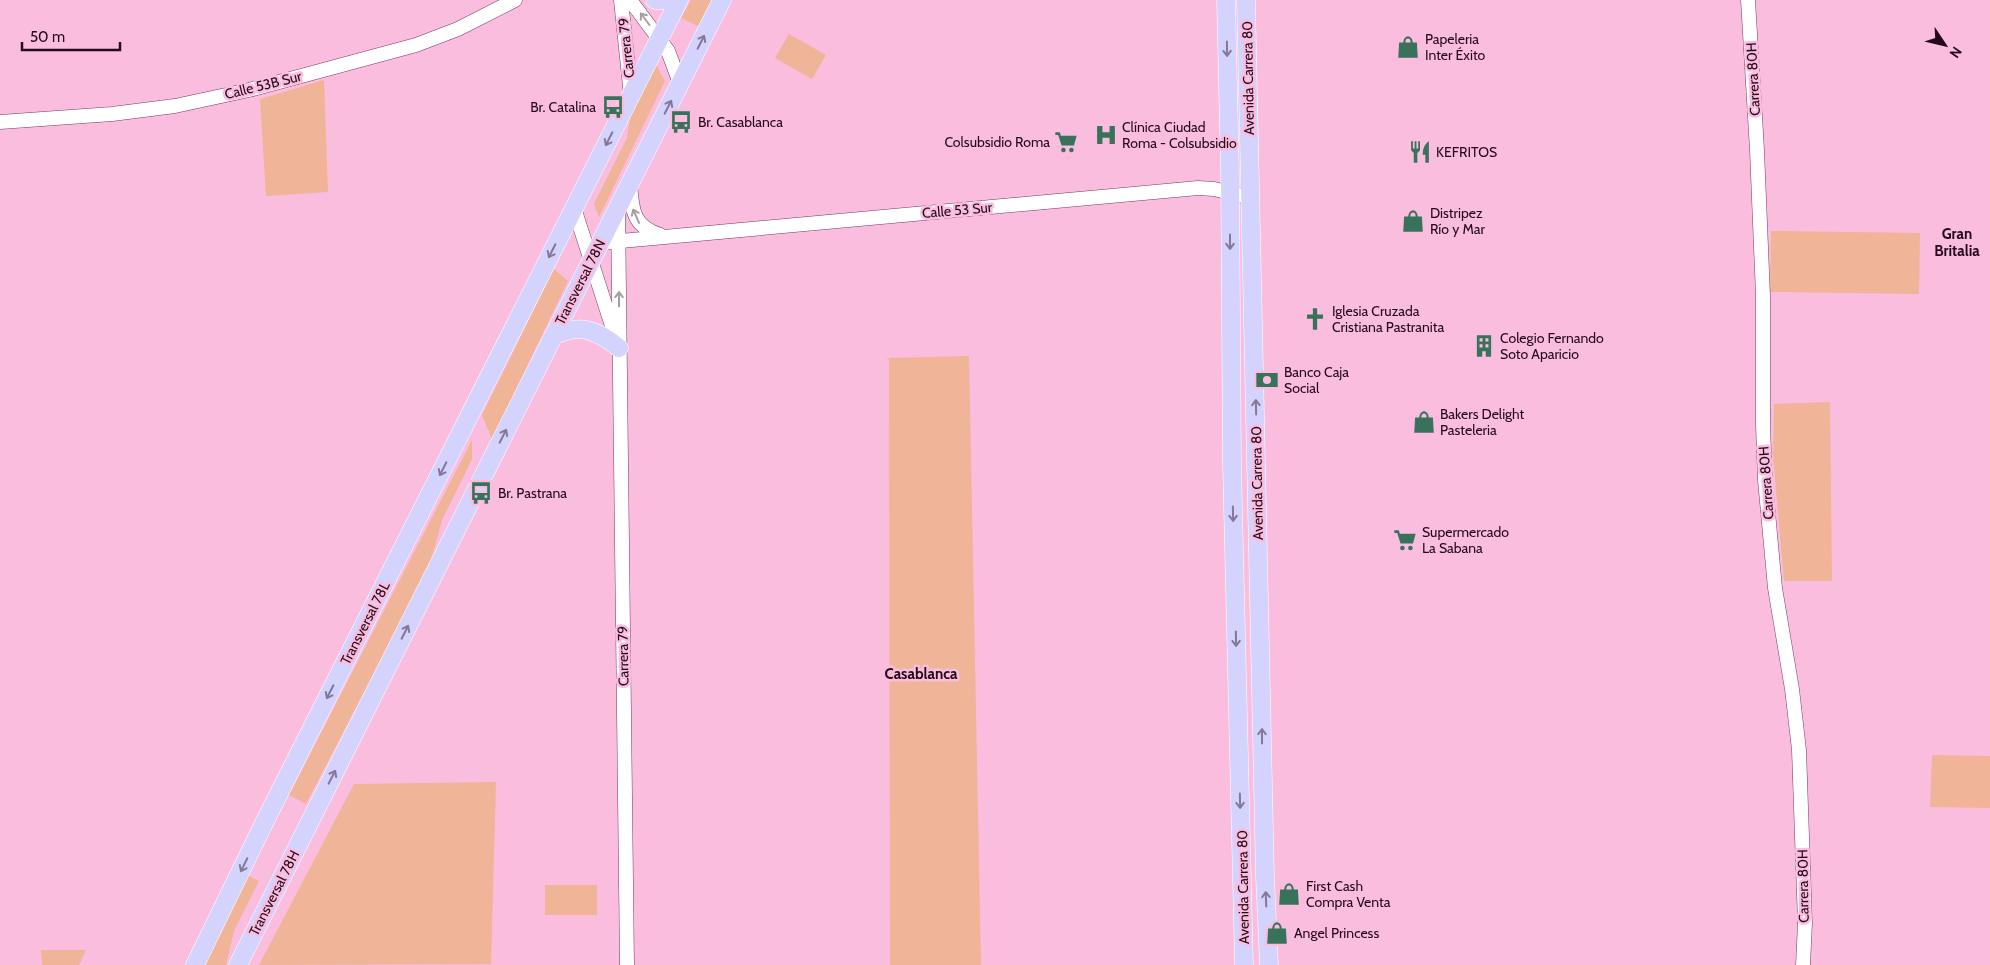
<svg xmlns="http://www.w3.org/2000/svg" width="1990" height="965" font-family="Cabin,sans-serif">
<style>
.green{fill:#f0b499}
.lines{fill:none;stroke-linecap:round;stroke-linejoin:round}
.tertiary-casing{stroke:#793960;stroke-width:15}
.primary-casing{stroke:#fff;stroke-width:19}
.tertiary{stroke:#fff;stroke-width:14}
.primary{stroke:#d4d3fd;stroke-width:18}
.oneway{stroke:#a79da3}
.oneway2{stroke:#857897}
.labels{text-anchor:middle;stroke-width:5;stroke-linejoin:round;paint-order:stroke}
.poi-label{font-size:14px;fill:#24091a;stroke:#fabdde;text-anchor:start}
.street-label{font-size:14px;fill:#24091a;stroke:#fabdde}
.neighbourhood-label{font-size:15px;font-weight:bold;fill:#24091a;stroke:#fabdde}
</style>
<rect width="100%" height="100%" fill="#fabdde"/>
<path class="green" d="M691,0H712L698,26L681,18Z
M789,34L826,55L812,79L775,58Z
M656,65L665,81L599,217L594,204L627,138L630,118Z
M324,80L328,192L266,196L260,99Z
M1771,231L1920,233L1919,294L1770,292Z
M554,269L568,281L492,439L482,415Z
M969,356L981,965H890L889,359L885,358Z
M1830,402L1832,581H1784L1773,456L1774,404Z
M472,440V459L442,520L430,565L306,804L289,795Z
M1932,755L1990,756V808L1930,807Z
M496,782L491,964L259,965L354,784Z
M247,875L259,881L234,931L226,965H202Z
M545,885H597V915H545Z
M41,950H86L79,965H42Z"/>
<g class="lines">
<defs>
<path id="tertiary" d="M621,0L631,96
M630,0L668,51L680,83
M1748,0L1757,150L1763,296V425L1765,480L1775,588L1792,689L1799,750L1805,923L1803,965
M0,122L112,114L175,106L249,90L416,45L458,29L515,0
M630,183C632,209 632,226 660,235
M574,208L615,335
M618,209L627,965
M610,242L1198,188L1214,189L1251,198"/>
<path id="primary" d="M655,0H668
M1226,0L1230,173L1232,466L1244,965
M1246,0L1265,877L1269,965
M553,336C581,323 597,330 619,348
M195,965L265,821L679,0
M238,965L722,0"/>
</defs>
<use href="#tertiary" class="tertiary-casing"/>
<use href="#primary" class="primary-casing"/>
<use href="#tertiary" class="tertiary"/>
<use href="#primary" class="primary"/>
</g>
<defs><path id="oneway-shaft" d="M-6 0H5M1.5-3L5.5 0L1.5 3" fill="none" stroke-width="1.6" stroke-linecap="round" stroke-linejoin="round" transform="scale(1.25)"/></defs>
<g class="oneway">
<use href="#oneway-shaft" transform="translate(645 19) rotate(-127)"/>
<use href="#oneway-shaft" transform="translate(636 216) rotate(-114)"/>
<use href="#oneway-shaft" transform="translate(619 299) rotate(-90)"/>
</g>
<g class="oneway2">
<use href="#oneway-shaft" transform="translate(701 42) rotate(-63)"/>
<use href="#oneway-shaft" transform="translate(1227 49) rotate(89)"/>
<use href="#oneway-shaft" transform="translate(668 107) rotate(-63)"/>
<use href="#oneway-shaft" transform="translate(609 139) rotate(117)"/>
<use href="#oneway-shaft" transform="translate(1230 242) rotate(90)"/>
<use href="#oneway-shaft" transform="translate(552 251) rotate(117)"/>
<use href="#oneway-shaft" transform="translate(1256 407) rotate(-91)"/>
<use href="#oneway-shaft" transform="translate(503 436) rotate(-63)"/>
<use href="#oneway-shaft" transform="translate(443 469) rotate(117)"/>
<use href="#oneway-shaft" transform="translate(1233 514) rotate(89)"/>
<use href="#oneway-shaft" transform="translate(405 632) rotate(-63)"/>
<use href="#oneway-shaft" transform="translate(1236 639) rotate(89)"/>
<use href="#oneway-shaft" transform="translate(330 692) rotate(117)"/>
<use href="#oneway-shaft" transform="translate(1262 736) rotate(-90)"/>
<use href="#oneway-shaft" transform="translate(332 777) rotate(-63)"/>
<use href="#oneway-shaft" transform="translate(1240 801) rotate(89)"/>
<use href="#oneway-shaft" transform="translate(244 865) rotate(116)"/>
<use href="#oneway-shaft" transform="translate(1266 899) rotate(-92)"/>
</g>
<defs>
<symbol id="shop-bare" viewBox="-9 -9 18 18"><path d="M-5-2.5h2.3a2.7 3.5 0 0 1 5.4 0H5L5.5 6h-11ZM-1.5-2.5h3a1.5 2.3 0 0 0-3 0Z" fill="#38725b" stroke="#fabdde" stroke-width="2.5" paint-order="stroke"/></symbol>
<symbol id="bus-bare" viewBox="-9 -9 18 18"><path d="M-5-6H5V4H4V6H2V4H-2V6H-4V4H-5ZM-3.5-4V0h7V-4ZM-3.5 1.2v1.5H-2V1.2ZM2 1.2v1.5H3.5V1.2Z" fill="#38725b" stroke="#fabdde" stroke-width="2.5" paint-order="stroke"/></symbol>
<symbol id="hospital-bare" viewBox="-9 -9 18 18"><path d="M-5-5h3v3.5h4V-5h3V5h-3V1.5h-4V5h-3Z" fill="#38725b" stroke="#fabdde" stroke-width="2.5" paint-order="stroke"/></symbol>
<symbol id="supermarket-bare" viewBox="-9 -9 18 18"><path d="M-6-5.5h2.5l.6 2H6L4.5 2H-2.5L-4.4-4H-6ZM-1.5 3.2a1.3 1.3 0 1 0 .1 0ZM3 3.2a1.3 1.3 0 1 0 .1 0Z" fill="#38725b" stroke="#fabdde" stroke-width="2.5" paint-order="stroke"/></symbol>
<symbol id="restaurant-bare" viewBox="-9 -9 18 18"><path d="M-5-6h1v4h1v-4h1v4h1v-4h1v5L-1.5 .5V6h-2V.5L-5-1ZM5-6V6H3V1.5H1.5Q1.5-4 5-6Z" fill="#38725b" stroke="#fabdde" stroke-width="2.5" paint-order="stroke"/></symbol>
<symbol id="church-bare" viewBox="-9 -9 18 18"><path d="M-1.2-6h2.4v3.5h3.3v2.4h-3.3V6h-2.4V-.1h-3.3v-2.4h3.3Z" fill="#38725b" stroke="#fabdde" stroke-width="2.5" paint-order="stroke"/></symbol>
<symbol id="building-bare" viewBox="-9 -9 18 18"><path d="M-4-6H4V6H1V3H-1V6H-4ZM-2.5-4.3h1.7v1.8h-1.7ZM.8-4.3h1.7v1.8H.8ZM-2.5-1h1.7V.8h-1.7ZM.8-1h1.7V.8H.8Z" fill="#38725b" stroke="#fabdde" stroke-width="2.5" paint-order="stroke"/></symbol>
<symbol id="bank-bare" viewBox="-9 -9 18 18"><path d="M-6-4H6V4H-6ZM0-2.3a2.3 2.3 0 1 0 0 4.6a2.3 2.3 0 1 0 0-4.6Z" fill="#38725b" stroke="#fabdde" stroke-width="2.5" paint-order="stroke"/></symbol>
</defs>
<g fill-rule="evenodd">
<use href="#shop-bare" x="1392" y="31" width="32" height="32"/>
<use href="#bus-bare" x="597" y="91" width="32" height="32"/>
<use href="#bus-bare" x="665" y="106" width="32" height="32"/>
<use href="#hospital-bare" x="1090" y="119" width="32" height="32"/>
<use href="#supermarket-bare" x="1050" y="126" width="32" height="32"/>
<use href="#restaurant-bare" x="1404" y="136" width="32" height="32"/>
<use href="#shop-bare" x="1397" y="205" width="32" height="32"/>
<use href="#church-bare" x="1299" y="303" width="32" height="32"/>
<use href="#building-bare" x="1468" y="330" width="32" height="32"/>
<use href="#bank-bare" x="1251" y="364" width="32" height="32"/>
<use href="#shop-bare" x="1408" y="406" width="32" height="32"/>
<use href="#bus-bare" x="465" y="477" width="32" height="32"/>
<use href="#supermarket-bare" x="1389" y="524" width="32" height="32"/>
<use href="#shop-bare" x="1273" y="878" width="32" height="32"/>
<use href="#shop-bare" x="1261" y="917" width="32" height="32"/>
</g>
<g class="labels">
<g class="poi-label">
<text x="1425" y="44">Papeleria<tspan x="1425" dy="16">Inter Éxito</tspan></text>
<text x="596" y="112" text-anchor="end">Br. Catalina</text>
<text x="698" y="127">Br. Casablanca</text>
<text x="1122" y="132">Clínica Ciudad<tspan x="1122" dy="16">Roma - Colsubsidio</tspan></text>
<text x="1050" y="147" text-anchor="end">Colsubsidio Roma</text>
<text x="1436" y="157">KEFRITOS</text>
<text x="1430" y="218">Distripez<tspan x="1430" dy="16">Río y Mar</tspan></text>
<text x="1332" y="316">Iglesia Cruzada<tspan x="1332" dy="16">Cristiana Pastranita</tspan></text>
<text x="1500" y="343">Colegio Fernando<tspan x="1500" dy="16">Soto Aparicio</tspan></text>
<text x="1284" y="377">Banco Caja<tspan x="1284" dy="16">Social</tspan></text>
<text x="1440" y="419">Bakers Delight<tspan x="1440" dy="16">Pasteleria</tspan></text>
<text x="498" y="498">Br. Pastrana</text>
<text x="1422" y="537">Supermercado<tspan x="1422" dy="16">La Sabana</tspan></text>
<text x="1306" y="891">First Cash<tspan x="1306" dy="16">Compra Venta</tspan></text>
<text x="1294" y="938">Angel Princess</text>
</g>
<g class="street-label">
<text transform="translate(626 48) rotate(-96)" y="5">Carrera 79</text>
<text transform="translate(1248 78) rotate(-91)" y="5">Avenida Carrera 80</text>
<text transform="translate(1753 79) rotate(-93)" y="5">Carrera 80H</text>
<text transform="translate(263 85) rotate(-14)" y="5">Calle 53B Sur</text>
<text transform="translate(957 210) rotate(-5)" y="5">Calle 53 Sur</text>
<text transform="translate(580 282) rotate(-63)" y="5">Transversal 78N</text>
<text transform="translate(1257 483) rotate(-91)" y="5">Avenida Carrera 80</text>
<text transform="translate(1766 483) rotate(-94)" y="5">Carrera 80H</text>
<text transform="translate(365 623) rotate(-63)" y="5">Transversal 78L</text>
<text transform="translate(623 656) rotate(-91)" y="5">Carrera 79</text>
<text transform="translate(1803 886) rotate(-91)" y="5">Carrera 80H</text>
<text transform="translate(1243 887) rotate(-91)" y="5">Avenida Carrera 80</text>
<text transform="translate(274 893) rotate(-63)" y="5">Transversal 78H</text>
</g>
<g class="neighbourhood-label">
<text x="1957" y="239">Gran<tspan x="1957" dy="17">Britalia</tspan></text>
<text x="921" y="679">Casablanca</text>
</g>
</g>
<g transform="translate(1945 45) rotate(125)" stroke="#fabdde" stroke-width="4" paint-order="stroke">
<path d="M0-4L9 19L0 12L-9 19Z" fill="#24091a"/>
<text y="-8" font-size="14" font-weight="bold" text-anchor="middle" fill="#24091a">N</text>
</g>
<path d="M22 42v8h98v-8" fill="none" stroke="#24091a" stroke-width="2.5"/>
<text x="30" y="42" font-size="15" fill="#24091a" stroke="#fabdde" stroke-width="4" paint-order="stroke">50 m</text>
</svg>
